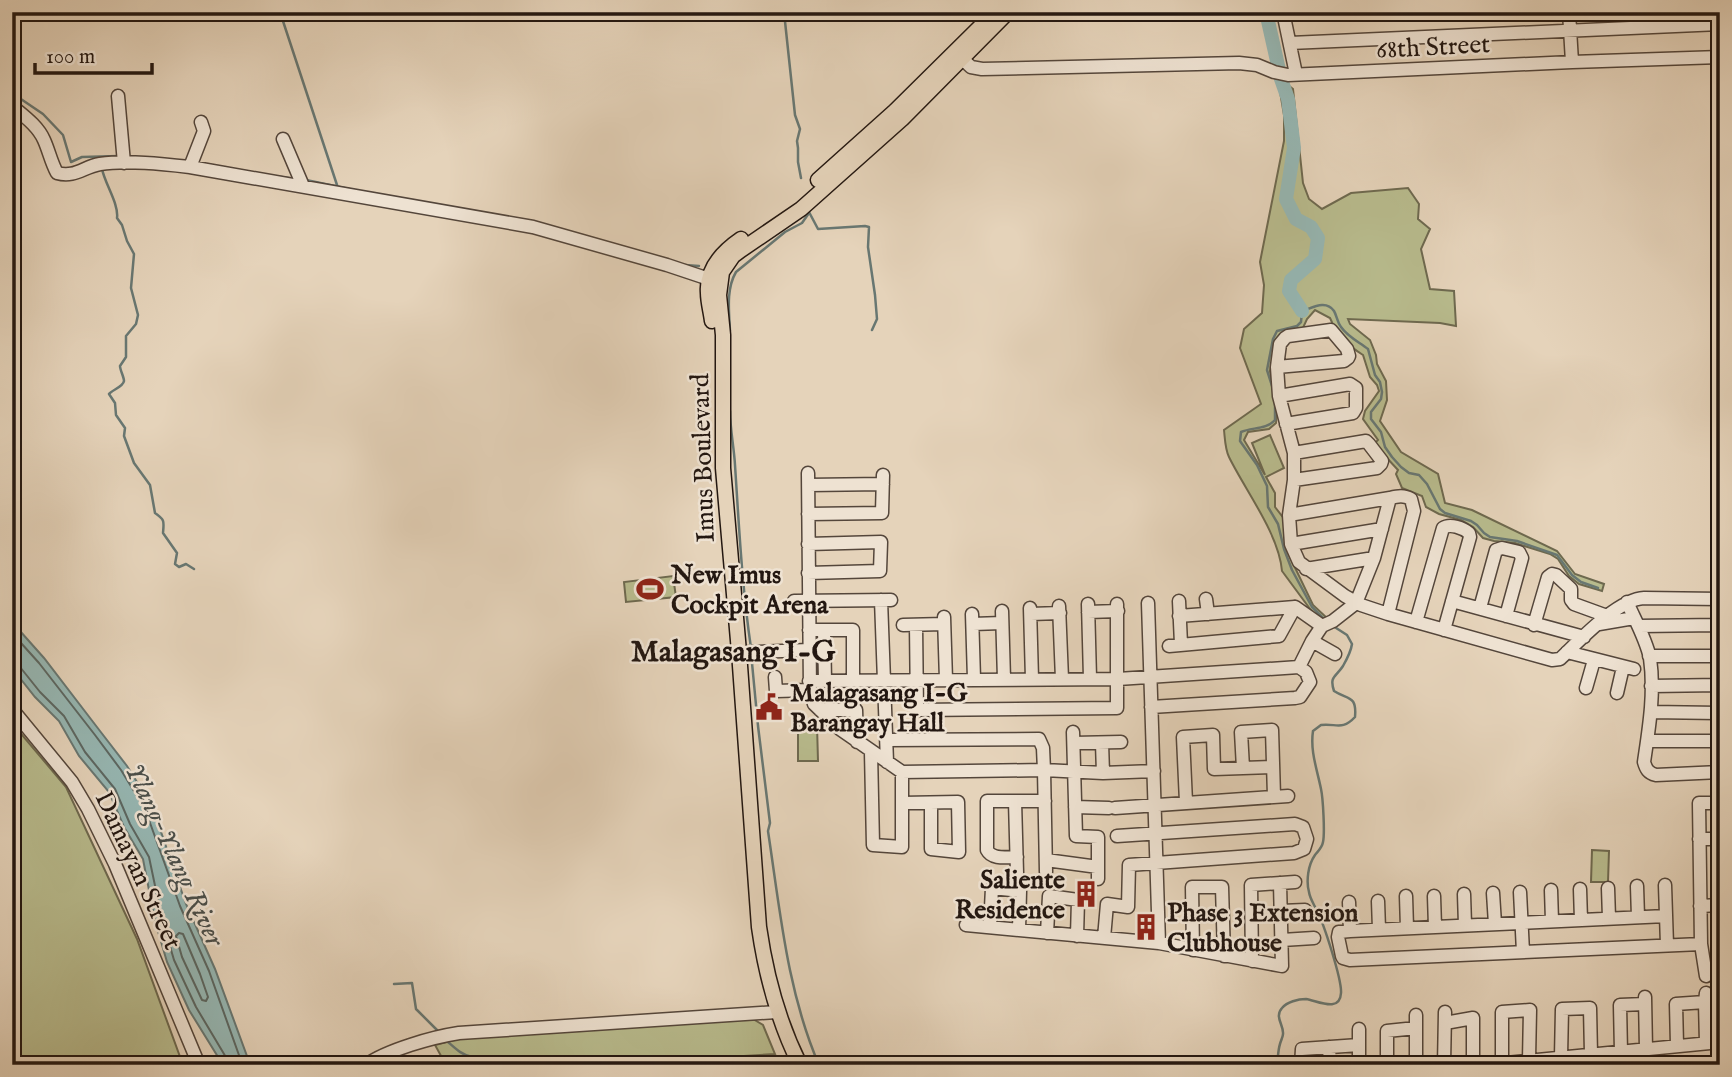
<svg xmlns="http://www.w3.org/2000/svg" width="1732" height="1077" font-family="'IM FELL English',serif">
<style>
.green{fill:#b8bb8d;stroke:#6e694f;stroke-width:2}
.water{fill:#96b7b3;stroke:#687772;stroke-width:2}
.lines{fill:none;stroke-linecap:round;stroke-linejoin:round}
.shore{stroke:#5c6762;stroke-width:2}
.stream{stroke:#687772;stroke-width:2.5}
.river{stroke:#96b7b3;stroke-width:14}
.minor-casing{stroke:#54463b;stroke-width:15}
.major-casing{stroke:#231711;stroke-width:17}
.minor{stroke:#eee2d2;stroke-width:12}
.major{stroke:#e5d3ba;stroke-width:14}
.labels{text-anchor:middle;stroke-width:5;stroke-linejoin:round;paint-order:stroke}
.street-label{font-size:26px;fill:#231711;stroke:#eee2d2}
.poi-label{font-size:26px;font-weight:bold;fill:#231711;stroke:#eee2d2;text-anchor:start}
.water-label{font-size:28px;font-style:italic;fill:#4b4f4a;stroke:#eee2d2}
.quarter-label{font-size:30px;font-weight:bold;fill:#231711;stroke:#eee2d2}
</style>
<rect width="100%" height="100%" fill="#e5d3ba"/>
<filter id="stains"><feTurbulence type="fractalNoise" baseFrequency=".00286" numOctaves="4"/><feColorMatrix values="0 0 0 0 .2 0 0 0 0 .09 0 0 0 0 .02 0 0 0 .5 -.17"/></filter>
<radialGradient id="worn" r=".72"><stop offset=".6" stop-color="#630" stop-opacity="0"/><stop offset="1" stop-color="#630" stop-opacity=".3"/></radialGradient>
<path class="green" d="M1288,85L1293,89L1303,183L1309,199L1322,209L1351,193L1408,188L1419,204L1418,219L1430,229L1421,249L1430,289L1454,291L1456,326L1440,323L1348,319L1350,324L1370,340L1376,355L1377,364L1386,381L1387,400L1380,421L1401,452L1438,474L1445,503L1472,510L1557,551L1575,574L1604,584L1602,591L1579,584L1569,576L1558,559L1550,554L1515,543L1494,541L1483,538L1473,527L1461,520L1439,514L1426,507L1422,496L1402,488L1396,474L1398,470L1374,444L1378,440L1363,419L1365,411L1379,391L1377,385L1370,377L1363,355C1346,344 1338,337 1330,318L1315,310L1307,319L1302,330L1273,357L1270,371L1277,410L1276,423L1269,429L1248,432L1244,440L1265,475L1252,443L1270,435L1284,468L1266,477L1275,493V507L1285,520L1284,534L1286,549L1313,605L1327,618L1322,621L1316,617L1282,571C1279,534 1245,490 1229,457C1225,449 1225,439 1224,430L1261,404L1240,348L1244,329L1262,313L1264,285L1260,262L1284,141V115L1279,86Z
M673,576L676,597L626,602L624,582Z
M12,723L66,787L137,939L183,1065H12Z
M817,725L818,761H798V726Z
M1592,850L1609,851L1608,882H1591Z
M753,1019L763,1025L775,1054L598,1065H492C477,1062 461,1065 446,1065L435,1045L462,1038Z"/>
<path class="water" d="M12,622L44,658L100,731L127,766L152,806L186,904L215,969L247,1056L253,1065H223L189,1010L167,962L155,921L143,859L124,827L109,792L79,756L59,721L35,697L12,668Z"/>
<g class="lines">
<path class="shore" d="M12,633L39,663L95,735L121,770L145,809L180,906L209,971L240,1058L245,1065
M12,664L20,667L40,692L64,716L85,752L115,789L130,824L149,857L162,919L174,960L196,1007L227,1059L228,1065
M179,933L183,934L200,974L208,997L206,1001L202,1000L182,957L176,936Z"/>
<path class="stream" d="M280,12L337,185
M784,12L795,115L800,129L797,141L798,148V162L801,178
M12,93L43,114L63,135L71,162L82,157L119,156
M102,169C105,184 119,204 117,218L122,225L127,241L134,254L131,288L138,315L136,324L126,336V357L120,366C120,370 124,377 124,381C123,387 112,390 109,394L115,403L116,415L125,428L124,436L134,463L150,485L155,513C165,520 164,521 163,533L177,553L175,564L179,567L186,564L194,569
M281,177L296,179
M306,180L354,190
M809,212L818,229L865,226L869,227L868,247L875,295L877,319L872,330
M685,265L699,266
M730,331C729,311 726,289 736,272L785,232L802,223L809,213
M1273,389L1267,370L1273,339L1277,331L1297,326L1301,322L1302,311C1312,308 1326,299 1334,311C1337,316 1337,322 1341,327C1348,337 1359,342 1368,349L1375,375L1380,382L1382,392L1381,399L1371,412V419L1381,432L1385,447L1392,457L1401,467L1409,473L1419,475L1427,484L1440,509L1445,513L1471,521L1477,525L1484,533L1490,537L1517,541L1557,555L1572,575L1581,582L1598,588
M1275,402V420C1266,430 1252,427 1241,432L1240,441L1257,465L1267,486L1268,507L1278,524L1284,549L1292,570L1312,607L1325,620
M730,411C730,429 734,447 735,465C739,526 742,587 751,648
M752,663L758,726L770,823L768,831C780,910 787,991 819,1065
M394,984L412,983L416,1009L440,1033
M448,1042C456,1049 462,1055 472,1057C489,1061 501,1054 517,1065
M1277,1065C1278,1058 1278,1050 1280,1044C1281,1040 1283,1037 1283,1034C1284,1025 1274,1017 1282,1008C1287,1002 1298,999 1306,999C1318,1001 1340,1013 1341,993C1342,980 1324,924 1317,911C1314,904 1310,899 1309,892C1306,881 1308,865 1315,855C1318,851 1322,848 1323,842C1325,833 1323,798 1321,789C1317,769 1310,751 1313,731L1321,725C1336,723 1342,731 1355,717C1357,695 1348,700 1334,691C1329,676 1336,677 1343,666C1347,659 1351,651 1352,644L1347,635L1333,626"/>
<path class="river" d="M1266,12L1281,79L1288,99L1294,148L1286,199L1296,219L1311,227L1318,238L1315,259L1291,280L1289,291L1302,311"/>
<defs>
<path id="minor" d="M1283,12L1296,74
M1569,12L1572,62
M1290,43L1720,24
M955,52L971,67L982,69L1239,63L1257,65L1274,72L1288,75L1572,62L1720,57
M118,96L124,163
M12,106C24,116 38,126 44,140C49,151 51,162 57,173C75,178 83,167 100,164C127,160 163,164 190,167L533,227L667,265L718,282
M283,139L303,186
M190,167L204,131L201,122
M1277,367L1344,361L1348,358L1349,356L1347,349L1331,330L1288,336L1285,338L1280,344L1277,367L1279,396L1294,453V480L1289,515L1291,544L1299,562L1345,596L1361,605L1388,614L1552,660L1560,659C1579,641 1618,599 1644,598L1720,599
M1279,396L1350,384L1356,388V408L1353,413L1286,424
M1294,453L1366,441L1369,444L1382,461L1381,464L1377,468L1294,480
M808,473L810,690L814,704L840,729L902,772L1044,770L1103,773L1154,771
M808,485L883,484
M808,514L882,513L883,475
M1289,515L1390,498L1374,558L1356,603L1333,621L1322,626L1312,641L1299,667
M808,544L881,542L880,571L808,573
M1291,544L1382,529
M1306,569L1374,558
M1206,599L1208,614
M1719,599L1720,761
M881,600L887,762
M794,601L891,600
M1179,601L1181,644
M1452,601L1584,637
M1627,602C1635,620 1646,639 1650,658C1655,693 1649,728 1644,762C1646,769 1648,773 1656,775L1720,772
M1148,603L1159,943
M1088,604L1090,678
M1059,606L1062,679
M1030,608L1032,679
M1480,608L1496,550L1502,548L1519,552L1522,558L1506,616
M1002,611L1004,679
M1088,612L1118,611
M972,614L974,679
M1031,614L1060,613
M1388,614L1414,511L1411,499C1404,495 1398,496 1390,498
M1179,616L1295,607L1322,626
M944,617L946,680
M1416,622L1443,528C1450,523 1463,528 1469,533L1470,537L1444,630
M973,624L1002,623
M1599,624L1634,618
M903,625L944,624
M916,625L917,710L1117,708V604
M1534,625L1548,577L1552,574L1556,575L1571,589V600L1574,604L1607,616
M1639,626L1719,625
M809,630H853V681
M824,630L825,681
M1312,641L1335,654
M1169,646L1279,636L1295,607
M1567,652L1634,669
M730,653L809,650
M1649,656H1719
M775,677L776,691L810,690
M809,681L1118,679L1299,667L1306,672L1310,682L1300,697L1295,698L1151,707
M1651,686L1720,685
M1586,688L1594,660
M1617,693L1623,667
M12,709L72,782L88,809L115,864L199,1065
M820,710H856L857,742
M1651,712L1719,713
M1073,732L1076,836L1098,837V879
M887,740L1039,739L1043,748L1044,770L1046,872
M1647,741H1719
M1074,743L1121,742
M1102,743L1103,773
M871,752L873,845L902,847V772
M1243,768L1241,732L1272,730L1274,796
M1015,801L1017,873
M1186,802L1183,737L1213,735L1214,769L1273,767
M902,803L958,802L959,852L931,849V803
M1075,807L1109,808
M1115,808L1288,796
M1699,839H1720
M1017,857C1007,857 992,860 987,850V801H1045
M1046,860L1098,867
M1665,885L1667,945
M1637,886L1638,917
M1608,888L1609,918
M1580,889L1581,920
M1551,890L1552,921
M1520,892L1523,952
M1493,893L1495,924
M1464,894L1465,925
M1406,896L1407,928
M1434,896L1435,927
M1378,901L1379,929
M1349,902L1350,931
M1700,906L1720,905
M1281,911L1305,910
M1666,916L1350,931L1339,932L1338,937L1342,956L1343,958L1350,960L1701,944
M966,925L1159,943L1282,966L1280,883
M990,927L992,888L1020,891L1019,930
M1047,933L1049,896L1078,900L1077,936
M1104,938L1107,904L1128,907L1129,865L1294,853L1304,849L1307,839L1303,827L1295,824L1117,836
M1282,940L1314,938
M1193,950L1192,887H1222L1224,956
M1252,961L1251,885L1295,882
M1706,976L1701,944L1699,803H1720
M1706,993L1705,1002L1706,1043
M1645,997L1646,1049
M1416,1015V1065
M1445,1023L1473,1018V1065
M1359,1029V1065
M1677,1045L1676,1004L1705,1002
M1329,1047L1330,1065
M1621,1052L1620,1005L1645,1004
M1561,1057L1562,1009L1590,1008L1591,1054
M1502,1063V1012L1530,1010L1529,1060
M366,1065C387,1050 433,1037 459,1033L777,1012
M1301,1065L1302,1049L1359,1045
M1387,1065V1031L1416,1028
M1444,1065L1445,1012
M1486,1065L1720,1042"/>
<path id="major" d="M818,180L895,111L984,23
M712,321C711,312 708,302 708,293C706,269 722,252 741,239
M800,1065C778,1021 766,976 759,927L739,652L723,468V335L719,295L722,272L733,256L741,250L801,209L902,119L1008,12"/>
</defs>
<use href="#minor" class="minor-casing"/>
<use href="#major" class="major-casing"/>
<use href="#minor" class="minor"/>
<use href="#major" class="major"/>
</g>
<defs>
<symbol id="stadium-bare" viewBox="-9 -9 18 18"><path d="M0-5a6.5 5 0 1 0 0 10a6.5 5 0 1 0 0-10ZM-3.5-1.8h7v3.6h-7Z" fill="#8f2418" stroke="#eee2d2" stroke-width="2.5" paint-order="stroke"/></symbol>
<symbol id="civic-bare" viewBox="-9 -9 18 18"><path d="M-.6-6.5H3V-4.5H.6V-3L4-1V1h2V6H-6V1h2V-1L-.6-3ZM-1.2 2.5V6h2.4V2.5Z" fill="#8f2418" stroke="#eee2d2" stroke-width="2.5" paint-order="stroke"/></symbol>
<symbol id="building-bare" viewBox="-9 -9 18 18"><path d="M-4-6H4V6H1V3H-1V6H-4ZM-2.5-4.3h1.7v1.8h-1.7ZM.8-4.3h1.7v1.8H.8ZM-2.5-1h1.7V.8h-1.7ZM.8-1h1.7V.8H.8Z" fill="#8f2418" stroke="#eee2d2" stroke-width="2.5" paint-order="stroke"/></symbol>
</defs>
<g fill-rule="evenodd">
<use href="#stadium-bare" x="631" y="570" width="38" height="38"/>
<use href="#civic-bare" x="750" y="688" width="38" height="38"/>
<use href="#building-bare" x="1067" y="875" width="38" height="38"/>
<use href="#building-bare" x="1127" y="908" width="38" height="38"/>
</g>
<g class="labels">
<g class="street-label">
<text transform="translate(1433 46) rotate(-3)" y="9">68th Street</text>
<text transform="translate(702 458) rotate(-92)" y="9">Imus Boulevard</text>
<text transform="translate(139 870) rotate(65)" y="9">Damayan Street</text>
</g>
<g class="poi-label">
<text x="671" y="583">New Imus<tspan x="671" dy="30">Cockpit Arena</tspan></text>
<text x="790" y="701">Malagasang I-G<tspan x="790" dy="30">Barangay Hall</tspan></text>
<text x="1065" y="888" text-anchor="end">Saliente<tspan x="1065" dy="30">Residence</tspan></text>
<text x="1167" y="921">Phase 3 Extension<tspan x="1167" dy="30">Clubhouse</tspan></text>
</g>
<g class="water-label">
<text transform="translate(176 854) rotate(65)" y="10">Ylang-Ylang River</text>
</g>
<g class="quarter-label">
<text x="733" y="661">Malagasang I-G</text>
</g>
</g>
<rect width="1732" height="1077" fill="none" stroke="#e5d3ba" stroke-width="42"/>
<rect x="14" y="14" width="1704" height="1049" fill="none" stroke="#231711" stroke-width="3.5"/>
<rect x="21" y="21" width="1690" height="1035" fill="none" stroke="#231711" stroke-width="2"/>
<path d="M35 63v10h117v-10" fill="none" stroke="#231711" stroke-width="3.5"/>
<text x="46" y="63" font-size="21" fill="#231711" stroke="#eee2d2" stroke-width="5" paint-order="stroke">100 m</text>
<rect width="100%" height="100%" filter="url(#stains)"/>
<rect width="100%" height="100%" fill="url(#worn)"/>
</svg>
